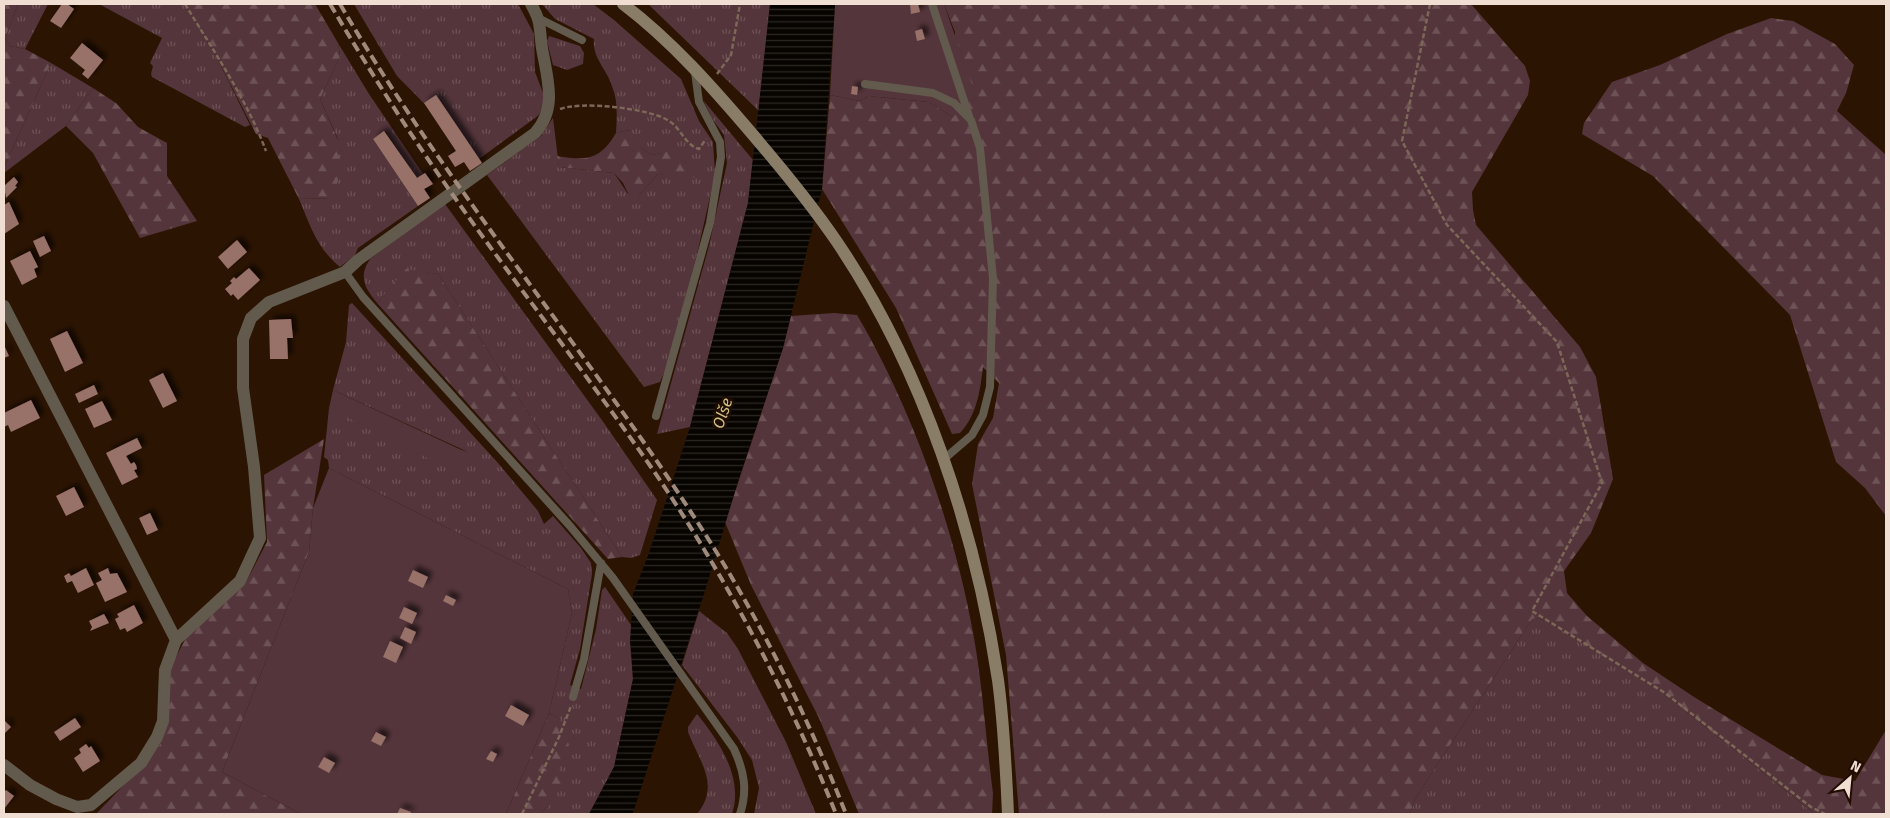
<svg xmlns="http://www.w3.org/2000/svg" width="1890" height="818" font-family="'Fira Sans',sans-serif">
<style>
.grass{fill:url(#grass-tufts)}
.forest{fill:url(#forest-firs)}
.garden{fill:#54353b}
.water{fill:url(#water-rules)}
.building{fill:#987169;filter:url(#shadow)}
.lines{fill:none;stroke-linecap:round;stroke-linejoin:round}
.path{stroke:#7c6758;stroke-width:2.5;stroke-dasharray:5 2.5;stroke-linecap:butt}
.lane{stroke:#625a4c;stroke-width:8}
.street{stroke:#625a4c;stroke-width:12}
.secondary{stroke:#8a7d68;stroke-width:12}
.rail{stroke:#9f8a7c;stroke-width:4;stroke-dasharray:10 5;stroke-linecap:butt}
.labels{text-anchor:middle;stroke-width:5;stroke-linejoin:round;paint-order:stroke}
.water-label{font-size:16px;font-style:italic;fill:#c7c384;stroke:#220b00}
</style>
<defs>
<pattern id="grass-tufts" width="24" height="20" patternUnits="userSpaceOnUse" patternTransform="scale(1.25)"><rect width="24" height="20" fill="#54353b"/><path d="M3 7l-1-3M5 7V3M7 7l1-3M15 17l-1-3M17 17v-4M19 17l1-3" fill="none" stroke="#6d5256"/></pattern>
<pattern id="forest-firs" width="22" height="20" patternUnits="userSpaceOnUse" patternTransform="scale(1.25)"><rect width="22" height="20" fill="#54353b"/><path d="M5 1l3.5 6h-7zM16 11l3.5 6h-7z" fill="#6d5256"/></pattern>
<pattern id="water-rules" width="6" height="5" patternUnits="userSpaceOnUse" patternTransform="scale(1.25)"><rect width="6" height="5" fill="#070400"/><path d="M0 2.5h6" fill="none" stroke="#2b2824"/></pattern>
<filter id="shadow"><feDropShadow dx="4.5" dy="-4.5" stdDeviation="2.5" flood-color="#0009"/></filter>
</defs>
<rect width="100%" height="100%" fill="#2c1402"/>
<path class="grass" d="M18,4H48L25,49L10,46L5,39Z
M99,4H184L218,60L250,125L245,127L152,77L151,74L153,66L150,63L162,38Z
M354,4H518L534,34L535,72L543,93V106L539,115L479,159L397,76Z
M542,4H593L614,20L681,79L699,121L713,142L715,175L697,254L667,366L660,382L644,387L487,175L541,136L553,118L559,167L614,173L628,194L639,195L658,174L673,175L689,164L661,153L652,155L641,148L629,130L616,133C617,116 618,101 612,86C607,69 592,58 594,39L555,19Z
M648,4H770L759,111Z
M549,36L580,46L584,53L583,64L567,70L553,65L547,41Z
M338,43L369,94L423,174L417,178L385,131L373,139L418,206L358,248L355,255L340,267C316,247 311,227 299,199L331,198L338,139L320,99L340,56Z
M51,63L93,88L66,126L4,173V168Z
M703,100L753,160L748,203L690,427L657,434L709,246L727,163L724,135L713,120Z
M445,204L604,423L657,500L640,555L631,558L622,557L438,274L406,270L377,303C365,288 358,277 370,259Z
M352,303L498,463L538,511L544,524L553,516L581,548L591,563L592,574L580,649L570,685L581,689L596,629L602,590L605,587L631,625L633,679L614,767L589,814H539L549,806L558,768L560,719L549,713L572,613L568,589L329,468L328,460L324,457L329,408L468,452L333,390L346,342L349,305Z
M699,611L727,633L738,649L786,742L816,814H754L759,788L752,760L737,737L682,665Z
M1538,618L1550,623L1663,693L1815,814H1410L1415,799L1532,619Z
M697,714C719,741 744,778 732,814H697C721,785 699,761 688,732V727Z"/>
<path class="forest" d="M4,4H18L5,39L10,46L25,49L51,63L4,168Z
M184,4H315L338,43L340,56L320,99L338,140L340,175L332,198L299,199L268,138L256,134L218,60Z
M944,4H1471L1525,66L1530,81L1528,95L1472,192L1473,210L1476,225L1580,347L1596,377L1613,479L1591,533L1564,571L1567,593L1587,616L1643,663L1694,697L1822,775L1855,781L1886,730V814H1815L1663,693L1550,623L1538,618L1532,619L1415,799L1410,814H1019L1006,655L972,484L978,444L993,418L999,383L983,367C980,391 977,415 960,433L952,434L896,308L822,189L830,95L860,101L868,96L929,102L953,117L955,32Z
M1771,18L1793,21L1835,44L1854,65L1846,93L1837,111L1886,155V516L1865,488L1836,462L1790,315L1653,176L1582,134L1584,123L1612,82L1660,65L1727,34Z
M93,88L116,103L138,127L167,143V176L197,221L140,238L93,153L66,126Z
M629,130L640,142L641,148L652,155L661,153L667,146L675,147L678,159L689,164L702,162L700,177L690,178L658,174L639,195H629L623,183L614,173L559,167L557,156C587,161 600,160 616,133Z
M406,269L438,274L622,557L608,559L377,303Z
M834,313L857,315C913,410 955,530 974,638C983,689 986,742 993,793L992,814H859L819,718L751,585L725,522L783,348L791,316Z
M324,439L313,508L309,552L222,772L301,814H96L141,767L160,744L169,669L190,631L245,584L267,542L264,475Z
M549,713L560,719L569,745L558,768L565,778L549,806L539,814H506Z"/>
<path class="garden" d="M835,4H944L976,96L953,117L929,102L868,96L860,101L830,95Z
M333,390L468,453L457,473L329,408Z
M329,468L568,589L572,613L549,713L506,814H301L222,772L309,552L313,508Z"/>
<path class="water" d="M770,4H835L822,189L783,348L740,475L705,591L634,810L632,814H589L614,767L633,679L630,641L633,594L649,553L690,427L748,203Z"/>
<path class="building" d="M62,4H67L74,9L61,28L50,21Z
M910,4H918L920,12L911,14Z
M922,29L925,39L917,41L915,31Z
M82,43L103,60L88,79L82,74L85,70L70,58Z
M852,86L858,87L857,95L851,94Z
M436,95L482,163L470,171L464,162L455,167L448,156L456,151L424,103Z
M384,131L417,178L425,173L433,184L424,189L430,198L418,206L373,139Z
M14,177L18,182L15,186L17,187L6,198L4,186Z
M9,202L19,224L4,234V205Z
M44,236L51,251L40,257L33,241Z
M237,240L247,252L228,269L218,257Z
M30,251L38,267L34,269L37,277L22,285L10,261Z
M249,268L260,280L238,300L233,294L231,296L225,289L232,283L230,281L234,277L236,279Z
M291,319L293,338H287L288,359H270L269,320Z
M67,331L83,363L65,372L50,339Z
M4,345L9,356L4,358Z
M163,373L177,401L163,408L149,380Z
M94,385L98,394L79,403L75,394Z
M31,400L40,418L11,432L8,425L4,427V413Z
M102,401L112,420L94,428L85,409Z
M137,438L142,448L126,456L131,464L134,462L136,465L137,469L134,470L138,477L122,485L106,453Z
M74,487L84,507L66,516L56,496Z
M150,513L158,530L147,535L139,518Z
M86,568L94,585L78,593L72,581L67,583L64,576L69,573L71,576Z
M108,568L110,574L117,573L127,592L105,602L96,583L102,580L98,573Z
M413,570L428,577L423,588L408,581Z
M446,595L456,600L453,606L443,601Z
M134,605L143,623L127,632L125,628L120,630L115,619L119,617L117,614Z
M404,607L417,613L412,624L399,618Z
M104,614L109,623L90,631L92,627L89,621Z
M405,627L416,632L411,644L400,638Z
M390,641L403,647L396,663L383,657Z
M511,705L529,715L523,726L505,716Z
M75,718L81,727L60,741L54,732Z
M4,720L11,727L4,734Z
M376,732L386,737L381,746L371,741Z
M86,744L89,748L91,746L100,761L83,772L74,758L81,753L79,749Z
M491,751L497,754L493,762L486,759Z
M324,757L335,763L329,773L318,767Z
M6,790L14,796L4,809V792Z
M400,808L411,812L410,814H397Z"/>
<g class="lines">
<path class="path" d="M185,4C214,52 246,98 266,151
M1430,4L1402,141L1447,225L1557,342L1602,483L1532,611L1665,693L1811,807L1825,814
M717,74L731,55L740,4
M560,109C581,101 650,108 669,121C681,128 685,145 699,149L706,139
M522,814L559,737L571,706"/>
<path class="lane" d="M932,4L969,116
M540,19L582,40
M865,84L933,93L954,103L971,120L980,148L993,278L990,387L983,415L972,435L944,459
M345,272L363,297L570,526L613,578L734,749C744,771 748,790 740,814
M656,416L710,223L721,157L720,142L699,102L695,72
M573,697L584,659L601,563"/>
<path class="street" d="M4,306L176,640L240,581L260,538L254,467L243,388V339L251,318L269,302L345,272L358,260L535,133C558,108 547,78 542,48C539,28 542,23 531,4
M4,765L30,785L56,799L77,807L91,805L141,763L157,737L163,721L165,670L176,640"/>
<path class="secondary" d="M623,4C672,41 714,89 754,136C783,170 812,205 837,242C923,369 975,529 998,680C1004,724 1006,769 1008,814"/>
<path class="rail" d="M330,4C365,63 402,122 441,178C509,276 583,369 651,467C725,575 787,692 836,814
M340,4C446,186 584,346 698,523C758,615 806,713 846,814"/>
</g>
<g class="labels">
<g class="water-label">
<text transform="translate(722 413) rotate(-71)" y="6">Olše</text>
</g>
</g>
<rect width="1890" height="818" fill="none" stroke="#f0ded3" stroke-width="10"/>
<g transform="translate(1850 778) rotate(27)" stroke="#220b00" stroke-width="4" paint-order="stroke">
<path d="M0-4L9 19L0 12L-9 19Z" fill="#f0ded3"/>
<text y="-8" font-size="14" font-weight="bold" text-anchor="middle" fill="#f0ded3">N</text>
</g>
</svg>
